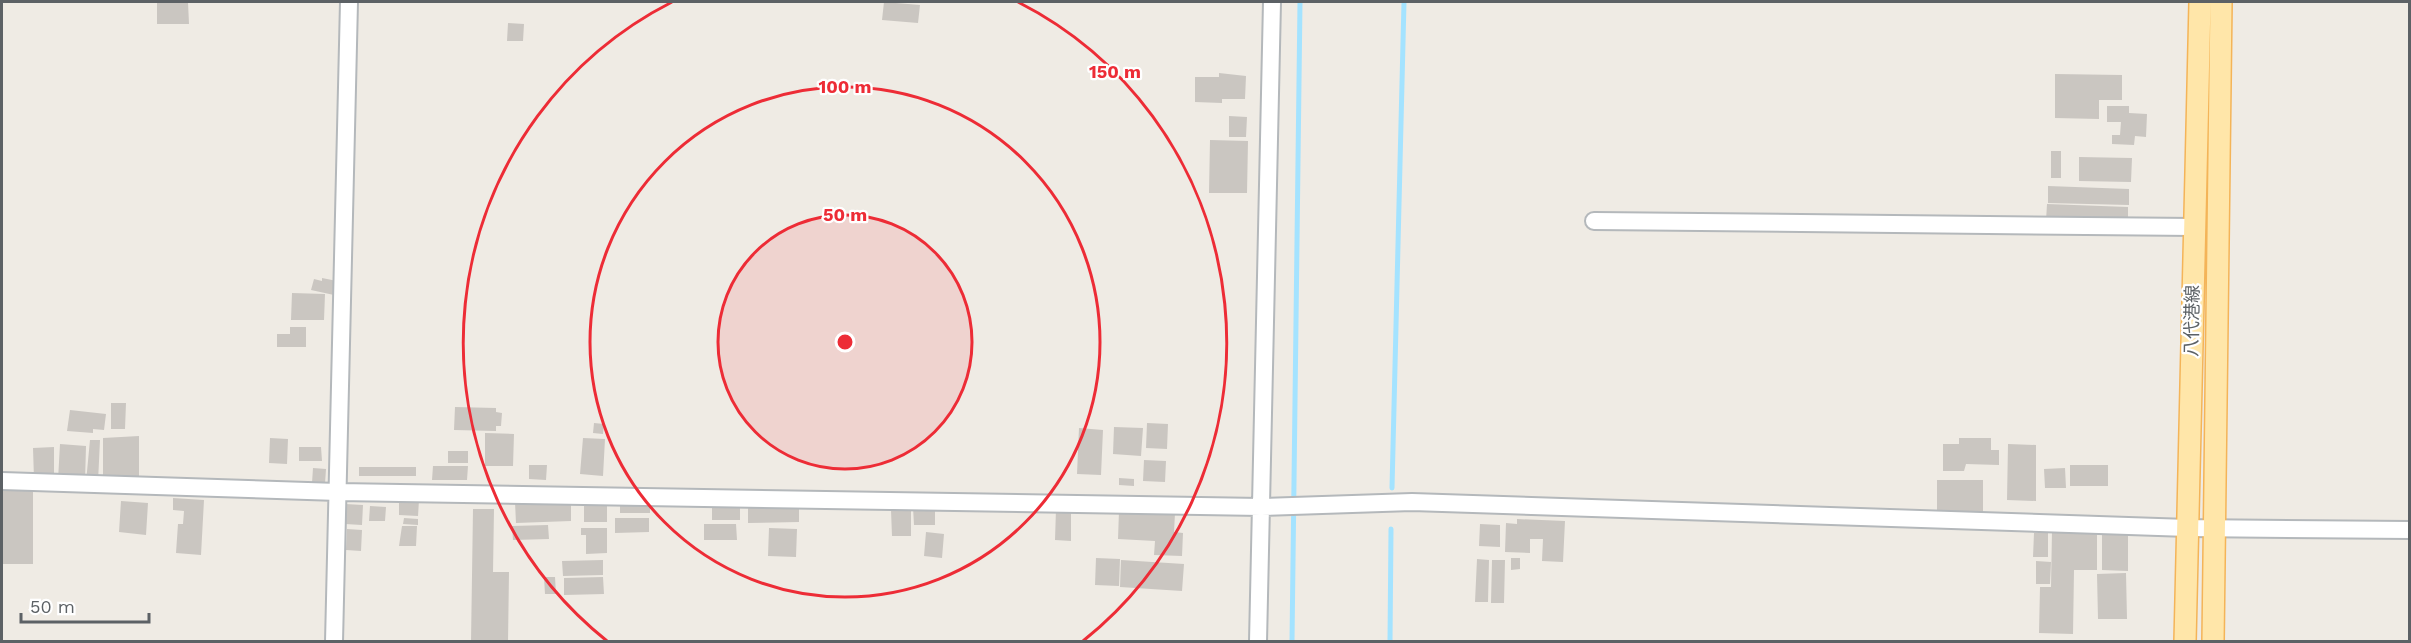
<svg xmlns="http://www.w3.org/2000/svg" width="2411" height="643" font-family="'Work Sans','Noto Sans JP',sans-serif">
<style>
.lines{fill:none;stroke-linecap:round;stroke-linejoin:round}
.stream{stroke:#a4e3ff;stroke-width:5}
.building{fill:#cac6c1}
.minor-casing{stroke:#b4b8bb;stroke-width:20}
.major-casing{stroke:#f4b458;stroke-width:24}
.minor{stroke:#fff;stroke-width:16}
.major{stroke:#ffe6a9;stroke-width:21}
.ring{fill:none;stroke:#ed2c36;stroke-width:3}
.labels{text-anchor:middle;stroke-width:4.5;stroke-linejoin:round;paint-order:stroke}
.street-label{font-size:18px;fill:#5c6165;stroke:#fff}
.centre{fill:#ed2c36;stroke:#fff;stroke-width:3}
.ring-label{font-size:18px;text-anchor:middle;font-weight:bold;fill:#ed2c36;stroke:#fff;stroke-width:4.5;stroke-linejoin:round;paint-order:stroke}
</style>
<rect width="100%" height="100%" fill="#efebe4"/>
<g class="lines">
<path class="stream" d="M1392,488L1404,2
M1292,642L1300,2
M1390,642L1391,529"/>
</g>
<path class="building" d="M157,2H188L189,24H157Z
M884,2L920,5L918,23L882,20Z
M508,23L524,24L523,41H507Z
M1219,73L1246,76L1245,99H1222V103L1195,102V77H1219Z
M2055,74L2122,75V100H2099V119L2055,118Z
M2107,106H2129V113L2147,114L2146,137L2135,136L2134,145L2112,144V135H2120L2121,122H2107Z
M1229,116L1247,117L1246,137H1229Z
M1210,140L1248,141L1247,193H1209Z
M2051,151H2061V178H2051Z
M2079,157L2132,158L2131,182L2079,181Z
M2048,186L2129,189V205L2048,203Z
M2047,204L2128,207V223L2046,221Z
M322,278L337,281L334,295L311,290L314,279L322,281Z
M292,293L325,294L324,320H291Z
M290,327H306V347H277V334H290Z
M111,403H126L125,429H111Z
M455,407L496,408V412L502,413L501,426H496V431L454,430Z
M70,410L106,414L104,430L93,429V433L67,431Z
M594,423L604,424L603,434L593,433Z
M1147,423L1168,424L1167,449L1146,448Z
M1114,427L1143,428L1141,456L1113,454Z
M1079,428L1103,430L1101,475L1077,474Z
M485,433L514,434L513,466H485Z
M139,436V476L103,477V438Z
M270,438L288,439L287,464L269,463Z
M583,438L605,439L603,476L580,474Z
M1959,438H1991V450H1999V465L1966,464L1964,471H1943V444H1959Z
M90,440H100L98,482H86Z
M60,444L86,446L85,482L58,480Z
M2008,444L2036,445V501L2007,500Z
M54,447V479H34L33,448Z
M299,447H321L322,461H299Z
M448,451H468V463H448Z
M1144,460L1166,461L1165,482L1143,481Z
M529,465H547L546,480L529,479Z
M2070,465H2108V486H2070Z
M433,466H468L467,480H432Z
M359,467H416V476H359Z
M313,468L326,469L325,484L312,483Z
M2065,468L2066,488H2045L2044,469Z
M1119,478L1134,479V486L1119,485Z
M1937,480H1983V513H1937Z
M2,488H33V564H2Z
M173,498L204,500L201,555L176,553L178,524H183L184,511L173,510Z
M399,499L419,500L418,516L399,515Z
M584,499H607V522H584Z
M121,501L148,503L146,535L119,532Z
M571,501V521L516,523L515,502Z
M712,501H740V520H712Z
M650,502V513H620V503Z
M748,503H799V522L748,523Z
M345,504L363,505L362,525L345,524Z
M370,506L386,507L385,521H369Z
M935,506V525H914L913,507Z
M473,509H494L493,572H509L508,642H471Z
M911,509V536H892L891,510Z
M1056,509H1071V541L1055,540Z
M1119,511L1175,513L1174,532L1183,533L1182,556L1154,555L1155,541L1118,539Z
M404,518L418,519V525L403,524Z
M615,518H649V532L615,533Z
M1517,519L1565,521L1563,562L1542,561L1543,539H1530V553L1505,552L1506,523L1517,524Z
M704,524H736L737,540H704Z
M1480,524L1500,525V547L1479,546Z
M548,525L549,539L513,540L512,526Z
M402,526H417L416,546H399Z
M581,528H607V553L586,554V535H581Z
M769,528L797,529L796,557L768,556Z
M347,529L362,530L361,551L346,550Z
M2052,530H2097V570H2074L2073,634L2039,633L2040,587H2051Z
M926,532L944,534L942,558L924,556Z
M2102,532L2128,533V571L2102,570Z
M2034,533H2048V557H2033Z
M1096,558L1120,559L1119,586L1095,585Z
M1511,558H1520V569L1511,570Z
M1477,559L1489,560L1488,602H1475Z
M603,560V575L563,576L562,561Z
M1121,560L1184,564L1182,591L1120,587Z
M1492,560H1505L1504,603H1491Z
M2036,561L2051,562L2050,584H2036Z
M2126,573L2127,619H2098L2097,574Z
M544,577H555L556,594H545Z
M603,577L604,594L564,595V578Z"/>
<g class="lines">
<defs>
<path id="minor" d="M1594,221L2194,227
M2,481L338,492L1261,507L1412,502L2188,528L2410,530
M334,642L349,2
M1258,642L1272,2"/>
<path id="major" d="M2185,642L2200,2
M2213,642L2221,2"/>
</defs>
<use href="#minor" class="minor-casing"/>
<use href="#major" class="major-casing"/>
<use href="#minor" class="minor"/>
<use href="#major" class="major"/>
</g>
<circle cx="845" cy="342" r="127" fill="#ed2c36" fill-opacity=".12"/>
<g class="ring">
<circle cx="845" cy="342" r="127"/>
<circle cx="845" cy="342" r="255"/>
<path d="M607 641A382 382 0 0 1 672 2M1018 2A382 382 0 0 1 1083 641"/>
</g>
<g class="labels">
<g class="street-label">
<text transform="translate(2192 321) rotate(-89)" y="6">八代港線</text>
</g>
</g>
<circle cx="845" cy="342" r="9" class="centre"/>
<g class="ring-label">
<text x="1115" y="78">150 m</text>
<text x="845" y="93">100 m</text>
<text x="845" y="221">50 m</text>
</g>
<rect width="2411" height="643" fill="none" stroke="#5c6165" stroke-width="6"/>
<path d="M21 613v9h128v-9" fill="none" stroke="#5c6165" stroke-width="3"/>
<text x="30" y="613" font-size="18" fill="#5c6165" stroke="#ffffff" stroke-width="4.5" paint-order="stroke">50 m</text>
</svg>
